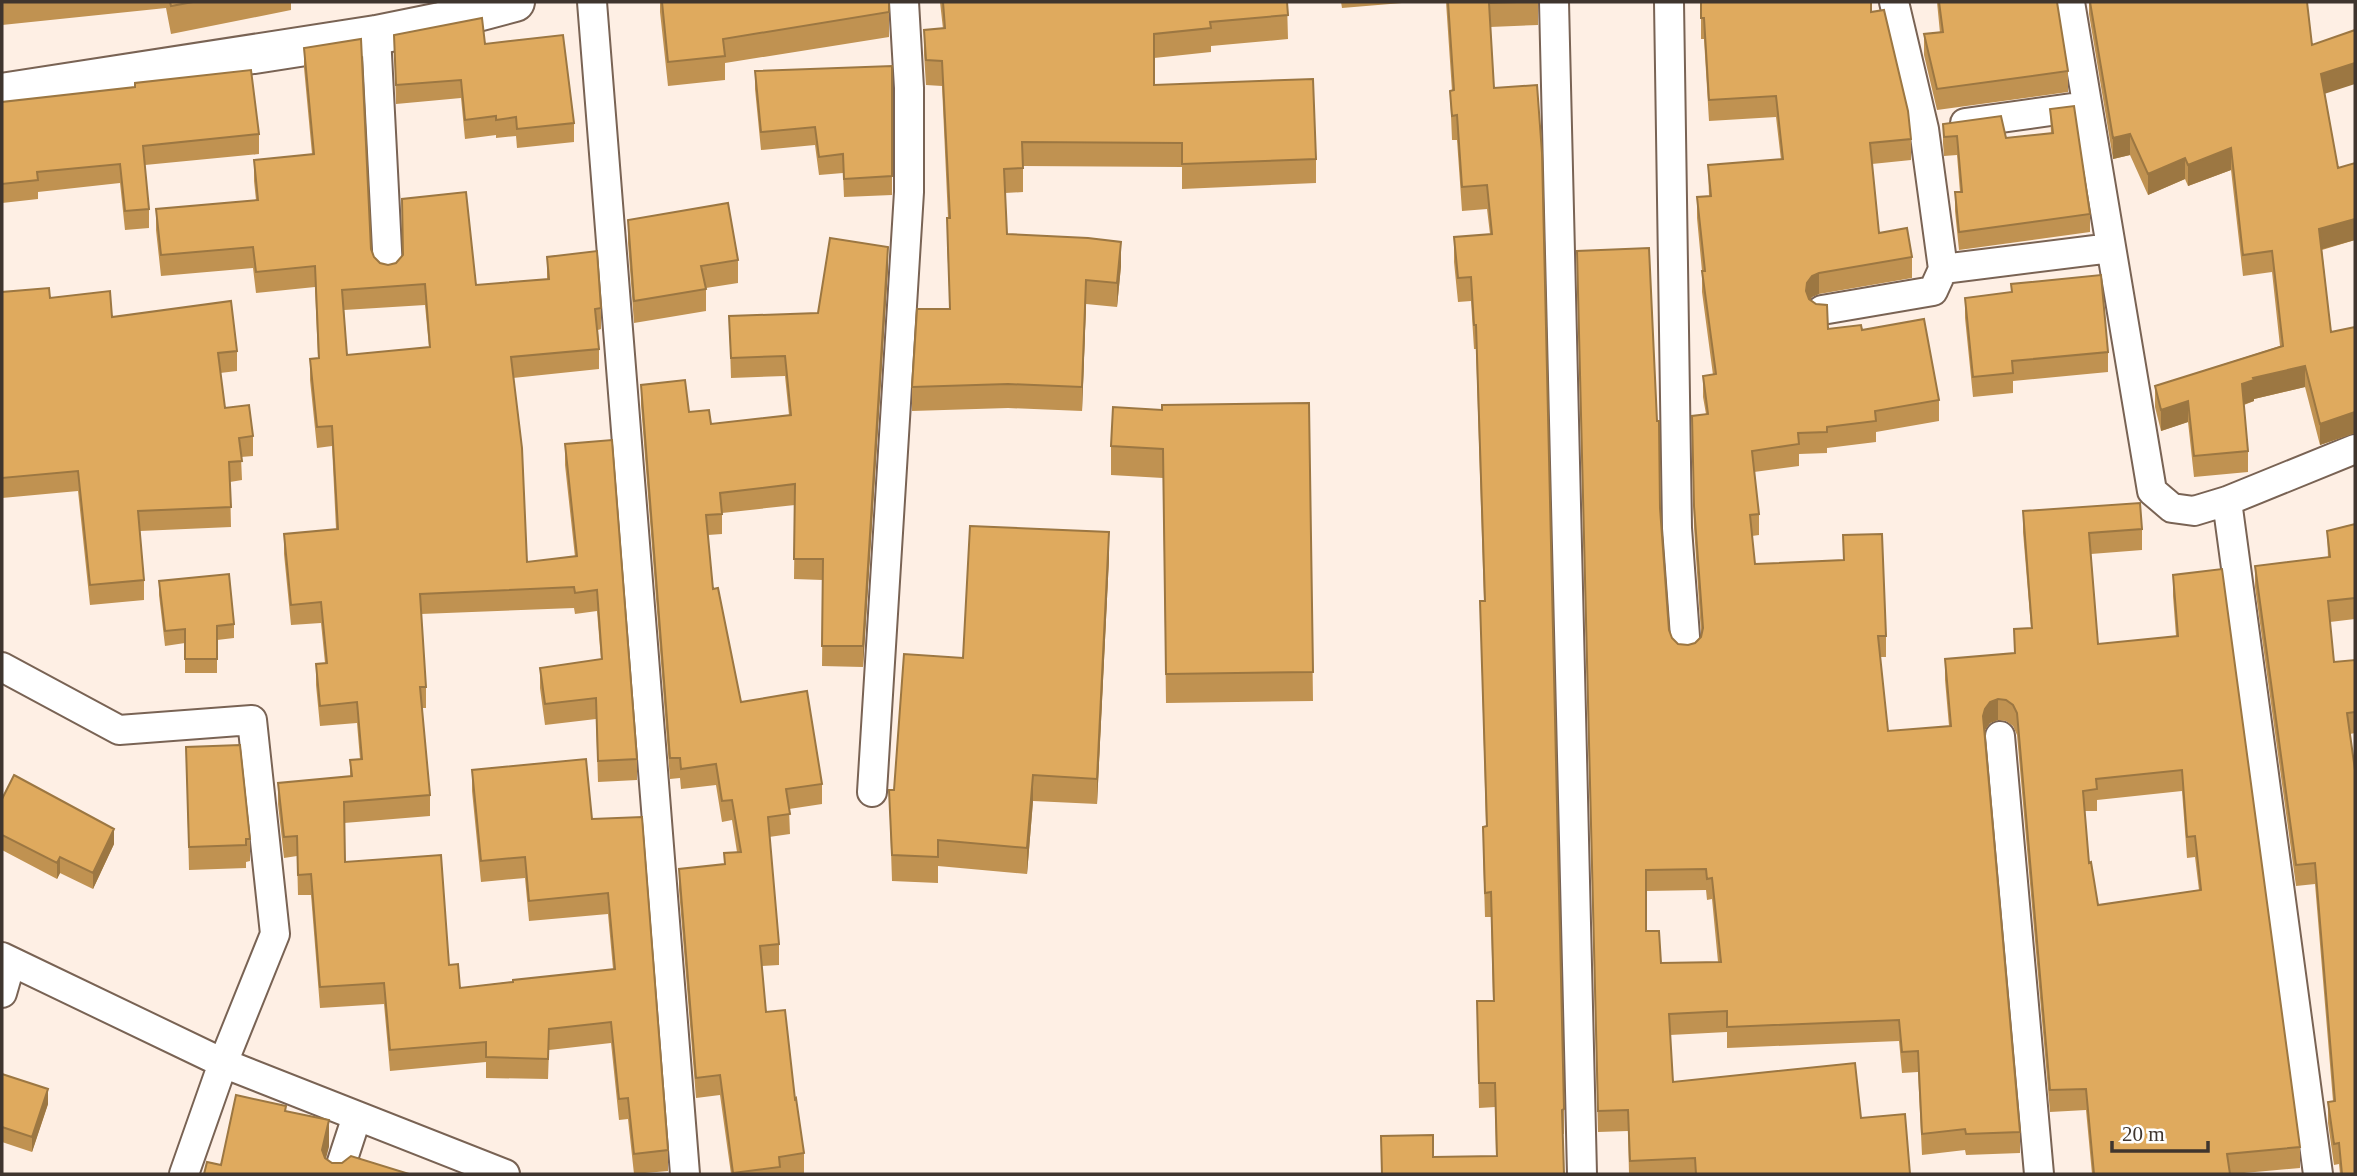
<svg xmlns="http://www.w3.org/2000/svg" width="2357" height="1176" font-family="Georgia,serif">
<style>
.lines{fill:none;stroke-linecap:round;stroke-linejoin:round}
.street-casing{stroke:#796354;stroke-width:32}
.secondary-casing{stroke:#796354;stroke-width:42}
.street{stroke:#fff;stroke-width:28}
.secondary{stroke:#fff;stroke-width:38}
.wall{fill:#c09251;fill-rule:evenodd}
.shaded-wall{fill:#9c7742}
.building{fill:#dfaa5e;stroke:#9c7742;stroke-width:2;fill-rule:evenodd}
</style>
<rect width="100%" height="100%" fill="#feefe4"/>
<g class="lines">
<defs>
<path id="street" d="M592,2L685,1174
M1554,2L1582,1174
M1669,2L1677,528L1686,650
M2070,2L2152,491L2172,508L2194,511L2227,501L2355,449
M376,35L388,269
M1965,123L2086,106
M1943,269L2111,248
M1822,310L1933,291L1943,269L1924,129L1894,2
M2227,501L2318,1174
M2,667L119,730L252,720L275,934L223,1063L184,1174
M2000,736L2039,1174
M872,792L909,192V88L904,2
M2,957L223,1063L505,1174
M2,993L11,962
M338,1174L357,1116"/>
<path id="secondary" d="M2,93L376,35L440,22L515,2"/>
</defs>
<use href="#street" class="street-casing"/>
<use href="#secondary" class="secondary-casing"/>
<use href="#street" class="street"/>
<use href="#secondary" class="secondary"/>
</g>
<path class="wall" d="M2,2H291V10L171,34L166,8L2,25Z
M660,2H889V37L725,63V80L668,86L660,12Z
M940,2H1287L1288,39L1211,46V52L1154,58V85L1316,159V183L1182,189V167L1023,166V192L1005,193L1007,234L1121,266L1117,307L1086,304L1082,411L1008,408L912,411V387L950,309L947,242V218H948L942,86L926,85L924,54V30L943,29Z
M1341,2H1414L1342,8Z
M1446,2H1538V25L1490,27L1564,1109V1134H1563L1564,1174L1433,1157L1496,1156L1495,1107L1479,1108L1477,1025V1001H1493L1491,917H1485L1483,851V827L1486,826L1480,601H1484L1476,349H1474L1471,301L1458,302L1454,262V237L1490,234L1487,209L1462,211L1457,140H1452L1450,91H1452Z
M1701,2L1871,12L1911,139V160L1872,164L1879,233L1912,257V278L1819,294L1812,297L1810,300L1828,329L1862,330L1939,400V421L1876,432V442L1827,448V453L1799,454V466L1754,472L1759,514V535L1752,536L1755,564L1843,560V535L1886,636V657H1880L1888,731L1949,726L1945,680V659L2014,653V629L2031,628L2023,532V511L2142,529V550L2091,554L2098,644L2176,636L2173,596V575L2300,1147V1168L2233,1174H2092L2086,1110L2050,1112L2017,735L2013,726L2006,721L1998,720L1990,723L1985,730L2020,1132V1153L1966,1155L1965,1150L1922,1155L1918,1072L1902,1073L1899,1041L1727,1048V1032L1670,1035L1673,1082L1861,1118L1910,1174H1629L1628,1131L1598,1132L1577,272L1660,508L1669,630L1672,638L1678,644L1688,645L1695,643L1701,637V633L1694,527L1692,416L1706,414L1703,397V376L1713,375L1702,292V271L1697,218V197L1709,196L1708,165L1781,160L1776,117L1709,121L1704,39H1701ZM2182,791L2187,858L2195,857L2199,890L2098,905L2089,863L2084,811H2097V800ZM1706,890L1707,900L1712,899L1718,962L1661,963L1646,931V891Z
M1937,2H2057L2068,71V92L1937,110L1924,55V34L1940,33Z
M2089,2H2307L2312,45L2325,94L2338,168L2355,163V240L2322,250L2331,332L2355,327V433L2320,445L2305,387L2254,399V401L2244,405L2248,451V472L2194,477L2188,422L2161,431L2155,407V386L2280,346L2272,272L2243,276L2231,170L2188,186L2185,179L2148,195L2130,155L2113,159L2089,14Z
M394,35L485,44L574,123V142L517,148L516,136L496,138V135L465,139L461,98L396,104Z
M304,48L374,257L380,263L476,285L547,279V257L601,308V329L598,330L599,349V369L513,378L527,562L575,557L565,465V444L637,759V780L598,782L596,719L545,725L540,688V668L601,660L597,611L575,614L574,608L421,614L426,687V708H422L430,795V816L344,823L345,862L449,965L460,988L613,969L608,914L529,921L525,878L481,882L472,791V770L592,819L668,1150V1171L634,1174L628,1119L619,1120L611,1043L549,1050L548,1079L486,1078V1062L390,1071L384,1004L320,1008L311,895H298L297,856L284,858L278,804V783L350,776V760L360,759L357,723L320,726L316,685V664L325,663L321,623L291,625L284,554V534L336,529L332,446L317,448L310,380V359L318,358L315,287L256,293L253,268L161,276L156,230V209L256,200L254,181V160L312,154L304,68ZM425,305L429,347L347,355L344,310Z
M892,66V195L844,197L843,173L819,175L815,145L761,150L755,89V71Z
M2,102L259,134V154L145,165L149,209V228L125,230L120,183L38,192V199L2,203Z
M2050,109L2090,214V232L1959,250L1955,211V192H1960L1957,155L1944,156L1943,143V124L2006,138L2051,133Z
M628,220L738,260V283L706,288V311L634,323L628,243Z
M888,268L863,667L822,666L823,580L794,579L795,505L722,513V534L708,535L713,589L741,702L822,784V804L789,809L790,834L769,837L779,944V965L762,966L766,1012L795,1099L804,1153V1174H731L720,1095L696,1098L679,890V869L724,864V853L737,852L732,820L722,822L716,785L681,789L680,778L670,779L641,405V385L711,424L789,415L785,376L731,378L729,316L818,313Z
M2011,284L2108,352V372L2013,381V393L1973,397L1965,318V298L2011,292Z
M2,292L50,298L112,317L237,351V371L220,373L225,408L253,436V456L241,457L242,480L230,482L231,527L140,531L144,580V600L90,605L78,491L2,498Z
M1309,403L1313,701L1166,703L1163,478L1111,475V446L1162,410Z
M2355,524V619L2330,622L2334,662L2355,660V733L2350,734L2355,1174H2340L2339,1164L2334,1165L2328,1123V1102L2333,1101L2315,884L2296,886L2255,587V566L2328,558L2327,531Z
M1109,558L1097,804L1033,801L1027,874L938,866V883L892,881L889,790H894L963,658Z
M159,581L234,624V638L217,640V673H185V643L165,646L159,595Z
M186,747L250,839V861L246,862V868L189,870Z
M2,799L114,844L93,889L60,873L57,879L2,850Z
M2,1074L48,1104L32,1152L2,1142Z"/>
<path class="shaded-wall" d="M2355,63V84L2321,95V74Z
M2130,134V155L2113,159V138Z
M2231,148V170L2188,186V165Z
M2185,158V179L2148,195V174Z
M2355,219V240L2319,250V229Z
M1121,242V266L1117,307V283Z
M888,247V268L863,667V646Z
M1819,273V294L1812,297L1807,304L1806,291L1807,283L1812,276Z
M1086,280V304L1082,411V387Z
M2305,366V387L2254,399V401L2242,405V384L2253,378Z
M2188,401V422L2161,431V410Z
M2355,412V433L2320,445V424Z
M1109,532V558L1097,804V779Z
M1998,699V720L1990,723L1985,730L1983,716L1985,709L1990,702Z
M1033,775V801L1027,874V848Z
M114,829V844L93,889V873Z
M60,857V873L57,879V863Z
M48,1089V1104L32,1152V1137Z
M329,1120V1147L322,1174V1150Z"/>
<path class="building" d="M170,2H193L171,6Z
M662,2H889V12L723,39L725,56L668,62Z
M943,2H1287L1288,15L1210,22L1211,28L1154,34V85L1313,79L1316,159L1182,164V143L1022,142L1023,168L1004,169L1007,234L1088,238L1121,242L1117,283L1086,280L1082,387L1008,384L912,387L917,309H950L947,218H950L942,61L926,60L924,30L945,28Z
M1448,2H1517L1489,3L1494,88L1537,85L1542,153L1564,1109L1562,1110L1564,1174H1382L1381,1136L1433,1135V1157L1497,1156L1495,1083H1479L1477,1001H1494L1491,892L1485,893L1483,827L1487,826L1480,601H1485L1476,325H1474L1471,277L1458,278L1454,237L1492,234L1487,185L1462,187L1457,115L1452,116L1450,91L1454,90Z
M1701,2H1871V12L1884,10L1908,111L1911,139L1870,143L1879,233L1907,228L1912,257L1819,273L1812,276L1807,283L1806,291L1809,299L1816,304L1827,305L1828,329L1861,325L1862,330L1924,319L1939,400L1875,411L1876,421L1827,427V432L1798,433L1799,444L1752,451L1759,514L1750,515L1755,564L1844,560L1843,535L1882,534L1886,636H1878L1888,731L1951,726L1945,659L2015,653L2014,629L2032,628L2023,511L2140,503L2142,529L2089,533L2098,644L2178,636L2173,575L2222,569L2300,1147L2227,1154L2230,1174H2094L2086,1089L2050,1090L2017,713L2013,705L2006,700L1998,699L1990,702L1985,709L1983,716L2020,1132L1966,1134L1965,1129L1922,1134L1918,1051L1902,1052L1899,1020L1727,1027V1011L1669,1014L1673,1082L1855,1063L1861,1118L1905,1114L1910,1174H1696L1695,1158L1630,1161L1628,1110L1598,1111L1577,251L1649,248L1657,421H1659L1660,508L1669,630L1672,638L1678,644L1688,645L1695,643L1701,637L1703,628L1694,506L1692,416L1708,414L1703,376L1716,374L1702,271H1705L1697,197L1711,196L1708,165L1783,159L1776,96L1709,100L1704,18H1701ZM2182,770L2187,837L2195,836L2201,890L2098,905L2091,862L2089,863L2083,791L2097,789L2096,779ZM1706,869L1707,879L1712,878L1721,962L1661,963L1659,931H1646V870Z
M1939,2H2057L2068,71L1937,89L1924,34L1943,32Z
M2090,2H2307L2312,45L2355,30V63L2321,74L2338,168L2355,163V219L2319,229L2331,332L2355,327V412L2320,424L2305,366L2253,378L2254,380L2242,384L2248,451L2194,456L2188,401L2161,410L2155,386L2283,346L2272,251L2243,255L2231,148L2188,165L2185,158L2148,174L2130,134L2113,138Z
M482,18L485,44L563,35L574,123L517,129L516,117L496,120V116L465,120L461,80L396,85L394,35Z
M361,39L371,249L374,257L380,263L388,265L396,263L403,255L402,199L466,192L476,285L549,279L547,257L597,251L601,308L595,309L599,349L511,357L522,448L527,562L577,556L565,444L612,440L637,759L598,761L596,698L545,704L540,668L602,659L597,590L575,593L574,587L420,594L426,687H420L430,795L344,802L345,862L441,855L449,965L458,964L460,988L513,982V980L615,969L608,893L529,901L525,857L481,861L472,770L586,759L592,819L642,817L668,1150L634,1154L628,1098L619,1099L611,1022L549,1029L548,1059L486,1057V1042L390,1050L384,983L320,987L311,874L298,875L297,836L284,837L278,783L352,776L350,760L362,759L357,702L320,706L316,664L327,663L321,602L291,605L284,534L338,529L332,426L317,427L310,359L319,358L315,266L256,272L253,247L161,255L156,209L258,200L254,160L314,154L304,48ZM425,284L430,347L347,355L342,290Z
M892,66V176L844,179L843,154L819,157L815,127L761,132L755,71Z
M251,70L259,134L143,146L149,209L125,211L120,164L37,172L38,180L2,184V102L135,87V83Z
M2074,106L2090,214L1959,232L1955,192H1962L1957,136L1944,137L1943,124L2001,116L2006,138L2053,133L2050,109Z
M728,203L738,260L701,266L706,289L634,301L628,220Z
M830,238L888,247L863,646H822L823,559H794L795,484L720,493L722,514L706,515L713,589L718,588L741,702L807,691L822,784L786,789L790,814L768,817L779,944L760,946L766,1012L785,1010L795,1099L796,1098L804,1153L779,1157L780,1167L733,1173L720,1075L696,1078L679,869L725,864L724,853L741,852L732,800L722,801L716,764L681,769L680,758H670L641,385L685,380L689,412L709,410L711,424L791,415L785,356L731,358L729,316L818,313Z
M2101,275L2108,352L2012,361L2013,373L1973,377L1965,298L2012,292L2011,284Z
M49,288L50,298L110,291L112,317L231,301L237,351L218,353L225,408L249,405L253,436L239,438L242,461L229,462L231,507L138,511L144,580L90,585L78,471L2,478V292Z
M1309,403L1313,672L1166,674L1163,449L1111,446L1113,407L1162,410V405Z
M2355,524V598L2328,601L2334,662L2355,660V712L2347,713L2355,770V1174H2342L2339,1143L2334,1144L2328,1102L2335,1101L2315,863L2296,865L2255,566L2330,557L2327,531Z
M970,526L1109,532L1097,779L1033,775L1027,848L938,840V857L892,855L889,790H894L904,654L963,658Z
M229,574L234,624L217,626V659H185V629L165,631L159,581Z
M240,745L250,839H246V845L189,847L186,747Z
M14,775L114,829L93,873L60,857L57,863L2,835V799Z
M2,1074L48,1089L32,1137L2,1127Z
M236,1095L286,1106L285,1111L329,1120L322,1150L325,1158L332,1163H342L351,1156L409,1174H204L207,1162L221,1165Z"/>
<rect width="2357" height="1176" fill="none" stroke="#3f352e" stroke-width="7"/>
<path d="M2112 1141v10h96v-10" fill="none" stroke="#3f352e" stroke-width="3.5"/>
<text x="2122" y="1141" font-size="21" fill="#3f352e" stroke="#ffffff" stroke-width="5" paint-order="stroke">20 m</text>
</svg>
